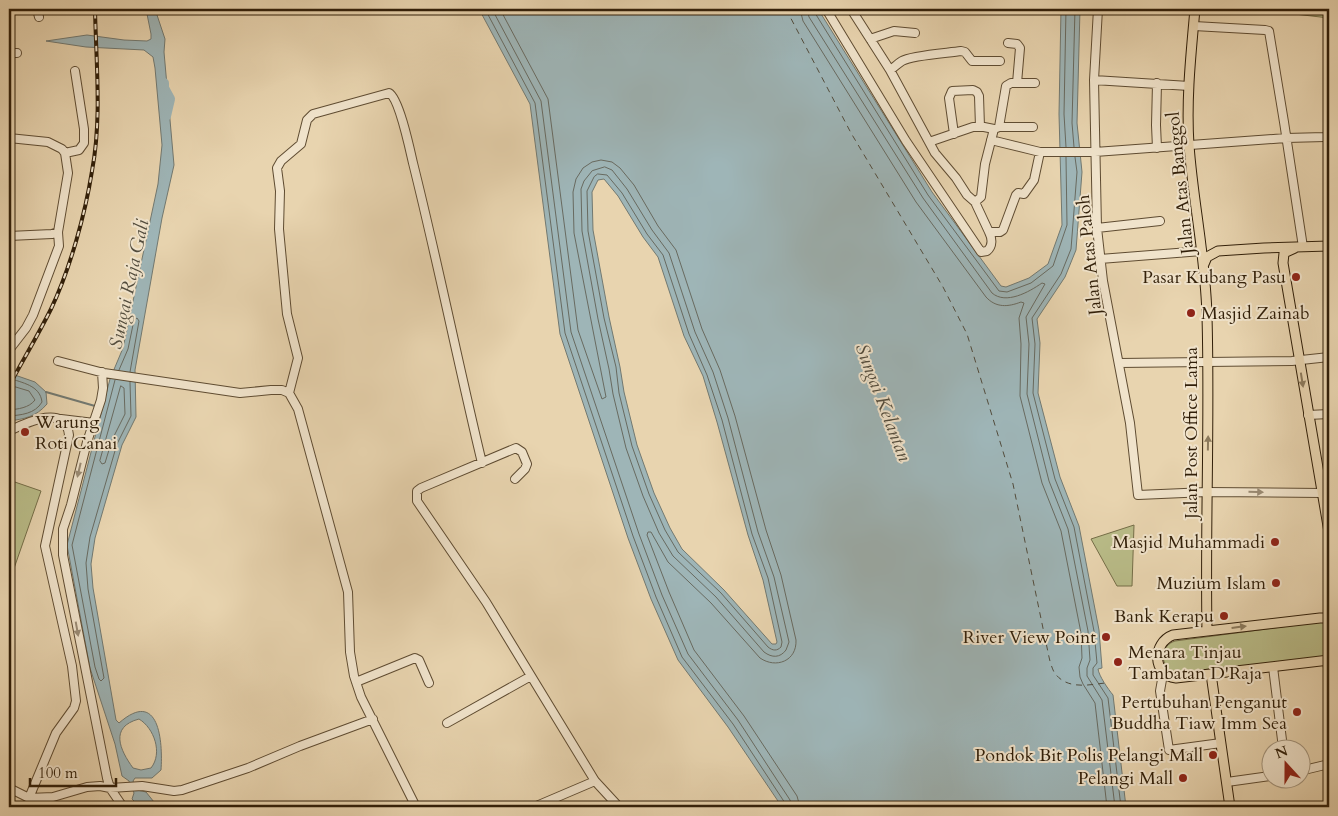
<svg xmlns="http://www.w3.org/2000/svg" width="1338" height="816" font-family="Cardo,serif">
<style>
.green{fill:#b9bc88;stroke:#756e48}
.water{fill:#9eb5b7;stroke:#727971;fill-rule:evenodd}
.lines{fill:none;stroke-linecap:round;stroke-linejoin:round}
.shore{stroke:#686a60;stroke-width:1}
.stream{stroke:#727971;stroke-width:2}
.river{stroke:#9eb5b7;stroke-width:10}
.ferry{stroke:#524c3d;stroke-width:1;stroke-dasharray:6 5;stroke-linecap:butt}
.minor-casing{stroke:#5f4c32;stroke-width:10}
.major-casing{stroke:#311f09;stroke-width:11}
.minor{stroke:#f0e3cb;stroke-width:8}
.major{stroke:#e8d4af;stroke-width:9}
.rail-casing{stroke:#311f09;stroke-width:4}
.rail{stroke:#f0e3cb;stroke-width:2;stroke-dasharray:5.5;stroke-linecap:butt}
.oneway{fill:#8c7a5c}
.oneway2{fill:#9a8b74}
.poi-dot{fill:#8f2418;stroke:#f0e3cb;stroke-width:2}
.labels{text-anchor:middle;stroke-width:4;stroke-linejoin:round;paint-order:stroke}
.street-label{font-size:18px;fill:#311f09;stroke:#f0e3cb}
.poi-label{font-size:18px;fill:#311f09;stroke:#f0e3cb;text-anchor:end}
.water-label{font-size:19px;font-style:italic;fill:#524c3d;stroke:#f0e3cb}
</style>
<rect width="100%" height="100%" fill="#e8d4af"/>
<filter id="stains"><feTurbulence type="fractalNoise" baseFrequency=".004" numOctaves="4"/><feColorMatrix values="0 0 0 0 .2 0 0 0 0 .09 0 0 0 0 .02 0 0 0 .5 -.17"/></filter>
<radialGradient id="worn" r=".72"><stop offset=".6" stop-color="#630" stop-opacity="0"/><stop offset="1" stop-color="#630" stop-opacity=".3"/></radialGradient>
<path class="green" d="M1287,9H1329V18L1286,13Z
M9,480L41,491L11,577L9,576Z
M1134,525L1132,586H1117L1091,539Z
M1320,622L1329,623V656L1323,658L1179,672L1169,670C1160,660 1161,646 1175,641Z"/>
<path class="water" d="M146,9H155L165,39L164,52L174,165L162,218L135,370L136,417L122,445L95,538L91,564L93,588L116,720L119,723C159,688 163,741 161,770L152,778H135L133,781L137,790L146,792L158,807H140L132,799L134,793L129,781L122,776L115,744L90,668L67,545L110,379L123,348L158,184L162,145L155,68L153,57L144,50L86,47L46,41L87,35L124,40L147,41L151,39V34ZM139,719C154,728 163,753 151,768L141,770L133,768C120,750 109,727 139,719Z
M479,9H818L932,192L1001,286L1006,287L1029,278L1048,264L1062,225L1059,114L1061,9H1080L1077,123L1082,172L1076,250L1065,277L1037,319L1040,343L1038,393L1060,477L1079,526L1099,630L1102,668L1098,669C1099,676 1108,689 1113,695L1126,807H782L728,727L678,660L651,599L628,538L560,334L530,104ZM604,179L618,196L643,237L658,257L684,336L703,376L717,422L748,535L763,580L777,642L776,644H772L724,590L682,549L670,528L654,493L637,445L624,392L620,367L609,317L593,230L592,192L598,180Z
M9,373L35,382L46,392L47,404C36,417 24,419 9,421Z"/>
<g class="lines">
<path class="shore" d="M485,9L535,103L565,333L633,536L656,597L682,657L733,724L785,803L786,807
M492,9L541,101L571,332L639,534L662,595L688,654L738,720L790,800L792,807
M500,9L548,99L578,330L602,399L606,397L574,233L573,192L576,179L583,168L592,162L601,160L612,162L620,168L634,185L658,226L676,250L702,329L720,370L735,416L766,530L781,575L796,640C797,661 776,669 760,658L711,603L668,562L651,532H648L647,535L669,592L694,650L744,716L797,796L800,807
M800,9L803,21L916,202L986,297C996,308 1008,307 1021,302L1024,303L1019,318L1021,344L1020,396L1042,483L1061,531L1081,633L1082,658L1079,667L1080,677L1083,684L1095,703L1107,807
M807,9L809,17L923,198L992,293C1006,305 1029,292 1042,283L1045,284L1026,317L1029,344L1027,394L1049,481L1068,529L1088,631L1090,660L1087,668V676L1102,700L1115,807
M814,9L815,13L928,195L999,291L1007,292L1031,283L1053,266L1067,225L1066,157
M1066,9L1064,114L1066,147
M1074,147L1072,123L1075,9
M1075,157L1077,172L1071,249L1061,274L1032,318L1035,344L1033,393L1055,479L1074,527L1094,631L1097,663L1093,668V675L1108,698L1121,807
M605,167L612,170L627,189L652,230L669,253L695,332L713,372L728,418L758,532L774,577L789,642L786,650C780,658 772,658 764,652L716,597L673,556L659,533L643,496L626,448L613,394L609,369L598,319L582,231L581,189L584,181L592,171Z
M598,174L607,175L622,193L647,234L663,255L689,334L707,375L722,420L752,534L768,578L782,642L781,647C777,651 773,651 768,647L721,593L678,552L665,530L649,494L632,446L619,393L616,367L604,318L588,231L587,191L594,177Z
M119,370L128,349L134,320L137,318L139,321L130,372
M9,378C22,383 40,385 42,402C35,414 21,415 9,416
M115,380L72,545L95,667L99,679L101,681L104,678L88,589L86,563L90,537L117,444L131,416L130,382
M9,385L29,391L35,400C29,408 18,409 9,410
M121,386L124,388L125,414L112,440L105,463L102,464L100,461Z"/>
<path class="stream" d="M46,392L95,406"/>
<path class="river" d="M164,83V88L170,99L166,116"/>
<path class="ferry" d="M786,9L851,133L943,287L967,334L1013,484L1049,657C1050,662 1052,668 1054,672C1066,690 1088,685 1105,683"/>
<defs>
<path id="minor" d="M37,9L39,17
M826,9L906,141L981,252L987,251C993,246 992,238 989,232
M851,9L890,70L935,153L956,178L967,195L975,202L981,197L985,164L994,129
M1098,9L1094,80L1097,228L1103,281L1130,423L1138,495L1207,492L1322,493
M1194,26L1265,30L1269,31L1284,122L1303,247
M870,39L894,31L915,33
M1008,43L1017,44L1020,48L1017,83
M9,53H17
M890,70C895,67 897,64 902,61C912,55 948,53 961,51L965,52L972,61H1000
M1094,80L1189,86
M1157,83L1156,125L1157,148
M999,127L1006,86L1011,83H1035
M954,134L949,98L952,91L973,90L977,92L979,96L980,127
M9,138L48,142L62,149L65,153L68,173L58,232L59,246L33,315L26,328L9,350
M991,140L1040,152H1095L1286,138L1325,137L1329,135
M929,142L973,127H984L994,129L999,127H1033
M65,153L79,150L84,143V129L75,71
M975,202L989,232H1000L1003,230L1016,195L1018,193L1024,194L1034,180L1040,152
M1097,228L1160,221
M9,236L52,234L58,232
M1100,259L1202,251
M58,361L104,373L240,393L271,390H282L289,393L298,409L348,592L350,652L354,676L361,697L416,807
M1119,363L1292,361L1329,357
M102,372L103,388L101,400L87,442L71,505L63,529V555L107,778L110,788L123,807
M289,393L298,358L287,314L279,229L280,191L277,168L281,161L301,144L307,120L313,114L389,93C399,98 410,150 413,163C438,263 458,363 482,463
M1308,415L1329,414
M61,419L94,423
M9,431C26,423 66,403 69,435L45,546L72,666L76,701L74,708L56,733L29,798L31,807
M515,479L525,469L527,464L522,452L516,448L421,488L417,491V501L486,602L595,781L619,807
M1327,661L1329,675
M1273,667L1283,748
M1163,674L1160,691L1169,750L1221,743
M356,682L415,658L419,660L429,683
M447,723L531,676
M1300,771L1329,764
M1227,782L1270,776
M9,788L29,798L53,797L87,787L100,786L110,788L142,786L174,791L182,790L248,768L300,746L373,719
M534,807L595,781"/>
<path id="major" d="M1195,9C1191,54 1186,99 1189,145C1193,202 1206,259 1207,317C1210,422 1205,526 1207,631
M1295,248L1284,253L1283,263L1329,532
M1204,264L1207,257L1218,251L1264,248L1329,246
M1329,618H1320L1173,635C1152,643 1152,675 1176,678L1329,660
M1211,674L1230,807"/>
</defs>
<use href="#minor" class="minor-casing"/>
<use href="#major" class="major-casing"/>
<use href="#minor" class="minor"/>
<use href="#major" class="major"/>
<defs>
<path id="rail" d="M9,386C23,360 38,335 51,309C70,269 85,215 92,171C102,118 96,63 95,9"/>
</defs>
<use href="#rail" class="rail-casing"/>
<use href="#rail" class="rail"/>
</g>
<defs><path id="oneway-solid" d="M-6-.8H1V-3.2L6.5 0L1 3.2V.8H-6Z" transform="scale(1.25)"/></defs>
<g class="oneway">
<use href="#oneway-solid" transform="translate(1302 380) rotate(81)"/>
<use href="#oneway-solid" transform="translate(1208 443) rotate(-89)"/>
<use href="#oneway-solid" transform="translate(1239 627) rotate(-7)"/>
</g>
<g class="oneway2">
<use href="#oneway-solid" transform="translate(79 470) rotate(103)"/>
<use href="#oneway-solid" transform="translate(1256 492) rotate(1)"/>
<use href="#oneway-solid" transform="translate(77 629) rotate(80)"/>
</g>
<g class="poi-dot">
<circle cx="1296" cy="277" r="5"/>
<circle cx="1191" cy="313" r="5"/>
<circle cx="25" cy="432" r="5"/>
<circle cx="1275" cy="542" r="5"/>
<circle cx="1276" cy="583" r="5"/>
<circle cx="1224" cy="616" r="5"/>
<circle cx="1106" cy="637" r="5"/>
<circle cx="1118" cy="662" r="5"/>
<circle cx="1297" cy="712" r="5"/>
<circle cx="1213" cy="755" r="5"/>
<circle cx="1183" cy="778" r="5"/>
</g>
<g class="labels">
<g class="street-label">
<text transform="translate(1180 183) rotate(-96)" y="6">Jalan Atas Banggol</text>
<text transform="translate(1089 255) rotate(-96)" y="6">Jalan Atas Paloh</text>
<text transform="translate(1191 433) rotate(-90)" y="6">Jalan Post Office Lama</text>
</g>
<g class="poi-label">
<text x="1286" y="283">Pasar Kubang Pasu</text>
<text x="1201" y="319" text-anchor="start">Masjid Zainab</text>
<text x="35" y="428" text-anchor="start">Warung<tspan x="35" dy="21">Roti Canai</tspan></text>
<text x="1265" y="548">Masjid Muhammadi</text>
<text x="1266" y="589">Muzium Islam</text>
<text x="1214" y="622">Bank Kerapu</text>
<text x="1096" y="643">River View Point</text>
<text x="1128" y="658" text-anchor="start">Menara Tinjau<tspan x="1128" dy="21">Tambatan D'Raja</tspan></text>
<text x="1287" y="708">Pertubuhan Penganut<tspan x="1287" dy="21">Buddha Tiaw Imm Sea</tspan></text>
<text x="1203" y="761">Pondok Bit Polis Pelangi Mall</text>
<text x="1173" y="784">Pelangi Mall</text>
</g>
<g class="water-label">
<text transform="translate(128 284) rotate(-78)" y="7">Sungai Raja Gali</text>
<text transform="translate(884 402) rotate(69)" y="7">Sungai Kelantan</text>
</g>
</g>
<rect width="1338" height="816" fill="none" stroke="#e8d4af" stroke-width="30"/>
<rect x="10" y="10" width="1318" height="796" fill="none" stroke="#311f09" stroke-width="2.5"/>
<rect x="15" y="15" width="1308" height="786" fill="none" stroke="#311f09"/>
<g transform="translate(1286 764) rotate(339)"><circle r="24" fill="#f0e3cb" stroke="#a4957d"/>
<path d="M0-4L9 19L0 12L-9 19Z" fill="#8f2418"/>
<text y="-8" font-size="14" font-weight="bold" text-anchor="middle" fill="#311f09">N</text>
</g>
<path d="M30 778v8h86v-8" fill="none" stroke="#311f09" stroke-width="2.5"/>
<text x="38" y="778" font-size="15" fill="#311f09" stroke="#f0e3cb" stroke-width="4" paint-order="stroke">100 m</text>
<rect width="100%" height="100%" filter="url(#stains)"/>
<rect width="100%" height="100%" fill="url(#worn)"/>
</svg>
